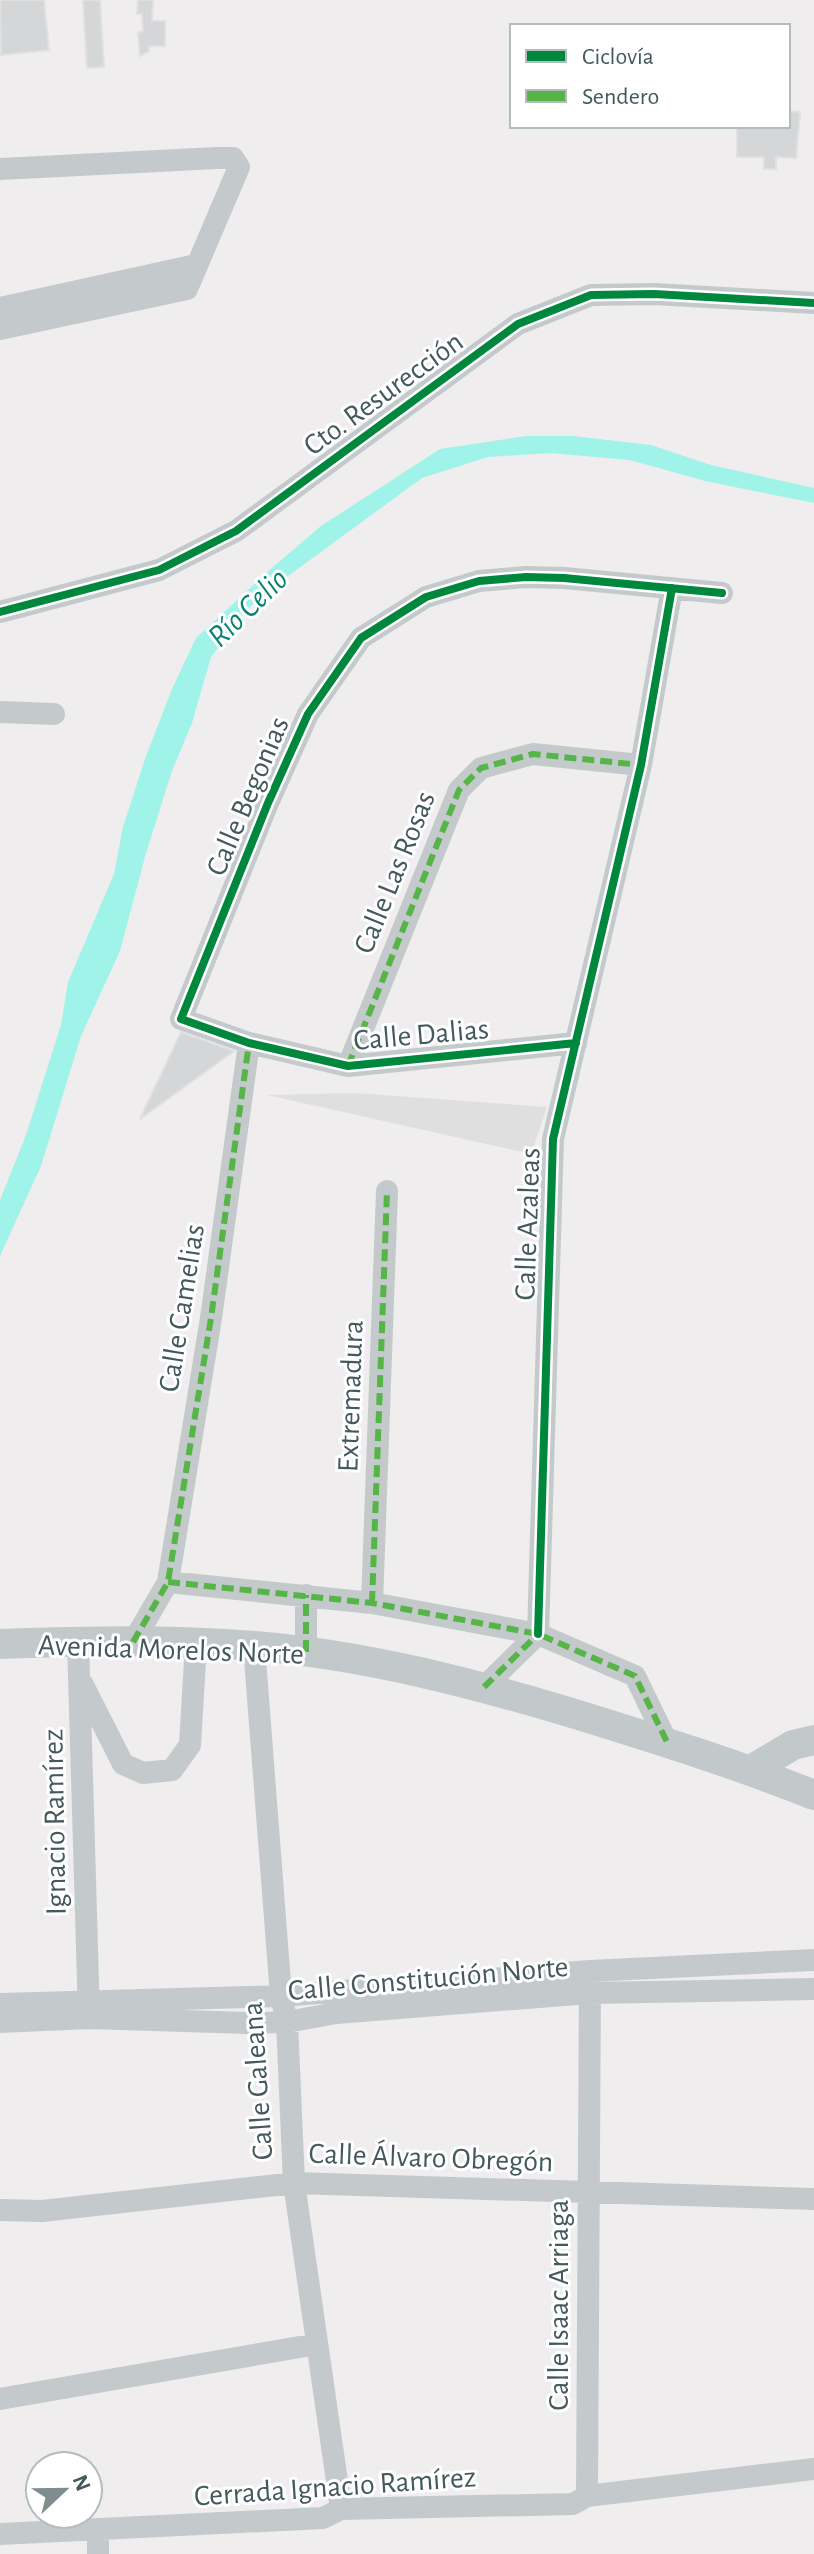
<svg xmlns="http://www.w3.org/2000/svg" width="814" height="2554" font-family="'Alegreya Sans',sans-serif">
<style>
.education{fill:#e0dfe0}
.water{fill:#9ff3e8}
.building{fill:#d5d6d7;stroke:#e0e0e1;stroke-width:2}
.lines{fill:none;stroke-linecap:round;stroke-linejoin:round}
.minor{stroke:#c4cacb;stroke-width:22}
.major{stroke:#c2c9ca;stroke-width:30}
.quiet{stroke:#57b448;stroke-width:6;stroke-dasharray:12 6;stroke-linecap:butt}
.cycleway-casing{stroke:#fff;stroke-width:13}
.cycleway{stroke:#00873e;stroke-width:8}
.labels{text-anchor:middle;stroke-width:6;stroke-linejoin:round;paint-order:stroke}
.street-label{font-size:30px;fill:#43595c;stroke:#fff}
.water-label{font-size:32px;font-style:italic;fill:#058271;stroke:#fff}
</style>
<rect width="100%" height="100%" fill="#efedee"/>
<path class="education" d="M355,1093L547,1107L531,1154L267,1095Z"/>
<path class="water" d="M526,436H572L651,445L711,465L814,488V503L705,481L630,460L550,453L488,457L422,478L284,579L251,606L211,657L192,723L172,771L146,853L120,951L81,1036L41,1166L0,1256V1200L26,1135L61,1025L68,982L114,874L123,827L145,759L172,689L196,638L272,568L321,526L440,449Z"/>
<path class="building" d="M0,0H44L49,50L1,55Z
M83,0H100L104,67L87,68Z
M138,0H153L152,21H165V46H149V51L140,56L138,33L143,31L142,14H137Z
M788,111L800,112L796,158L776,157V169H764V157H737V126H788Z
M181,1032L234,1051L140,1119Z"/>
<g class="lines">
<path class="minor" d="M0,169L217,158H233L239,167L187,289L0,329
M0,308L196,265
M0,612L159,570L236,531L518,324L591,295L654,294L814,303
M0,712L54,714
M576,1043L348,1066L249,1043L181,1019L268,803L308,714L361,638L426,597L479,581L526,577L564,578L722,593
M348,1066L459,790L481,768L533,754L641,765
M168,1582L372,1603L538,1634L635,1676L667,1742
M372,1603L387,1191
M538,1634L553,1139L641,765L672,588
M78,1641L89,2016
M133,1642L168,1582L211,1318L249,1043
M254,1646L281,1996L287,2022L294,2183L341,2509
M306,1652V1595
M83,1685L123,1764L143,1773L172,1770L190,1745L196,1644
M484,1687L538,1634
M0,2004L281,1996L590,1971L814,1960
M0,2022L89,2018L248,2023L287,2022L336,2013L590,1993L814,1989
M0,2210L42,2211L294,2183L814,2199
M0,2399L317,2344
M587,2496L590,1980
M98,2529V2554
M0,2534L323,2518L341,2509L573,2504L587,2496L814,2469"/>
<path class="major" d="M0,1644C84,1641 170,1639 254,1646C367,1655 477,1684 585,1717C662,1741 739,1765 814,1795
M751,1770L793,1745L814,1740"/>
<path class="quiet" d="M348,1066L459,790L481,768L533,754L641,765
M168,1582L372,1603L538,1634L635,1676L667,1742
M372,1603L387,1191
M133,1642L168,1582L211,1318L249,1043
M306,1652V1595
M484,1687L538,1634"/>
<defs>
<path id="cycleway" d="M0,612L159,570L236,531L518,324L591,295L654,294L814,303
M576,1043L348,1066L249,1043L181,1019L268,803L308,714L361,638L426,597L479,581L526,577L564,578L722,593
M538,1634L553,1139L641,765L672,588"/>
</defs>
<use href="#cycleway" class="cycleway-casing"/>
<use href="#cycleway" class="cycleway"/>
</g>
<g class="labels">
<g class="street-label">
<text transform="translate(383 393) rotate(-36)" y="10">Cto. Resurección</text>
<text transform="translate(247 796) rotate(-67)" y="10">Calle Begonias</text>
<text transform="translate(394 872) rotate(-68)" y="10">Calle Las Rosas</text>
<text transform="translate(421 1034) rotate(-5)" y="10">Calle Dalias</text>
<text transform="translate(527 1224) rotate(-88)" y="10">Calle Azaleas</text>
<text transform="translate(181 1308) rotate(-81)" y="10">Calle Camelias</text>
<text transform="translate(350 1396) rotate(-88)" y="10">Extremadura</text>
<text transform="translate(171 1649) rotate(2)" y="10">Avenida Morelos Norte</text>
<text transform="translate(54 1822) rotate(-91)" y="10">Ignacio Ramírez</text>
<text transform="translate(428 1978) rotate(-5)" y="10">Calle Constitución Norte</text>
<text transform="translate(257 2081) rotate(-94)" y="10">Calle Galeana</text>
<text transform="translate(431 2157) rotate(2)" y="10">Calle Álvaro Obregón</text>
<text transform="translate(558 2305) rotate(-90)" y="10">Calle Isaac Arriaga</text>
<text transform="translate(335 2486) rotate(-4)" y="10">Cerrada Ignacio Ramírez</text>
</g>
<g class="water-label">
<text transform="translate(247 607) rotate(-44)" y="11">Río Celio</text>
</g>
</g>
<rect x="510" y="24" width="280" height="104" fill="#ffffff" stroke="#b4bdbe" stroke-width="2"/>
<rect x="526" y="50" width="40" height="12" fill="#00873e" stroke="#b4bdbe" stroke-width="2"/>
<text x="582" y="64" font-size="24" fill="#43595c">Ciclovía</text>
<rect x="526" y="90" width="40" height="12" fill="#57b448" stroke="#b4bdbe" stroke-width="2"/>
<text x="582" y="104" font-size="24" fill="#43595c">Sendero</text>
<g transform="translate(64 2490) rotate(68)"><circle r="38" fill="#ffffff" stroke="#b4bdbe" stroke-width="2"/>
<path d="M0-6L14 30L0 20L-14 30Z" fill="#7f8d8f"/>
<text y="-12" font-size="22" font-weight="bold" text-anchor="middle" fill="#43595c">N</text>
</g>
</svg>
